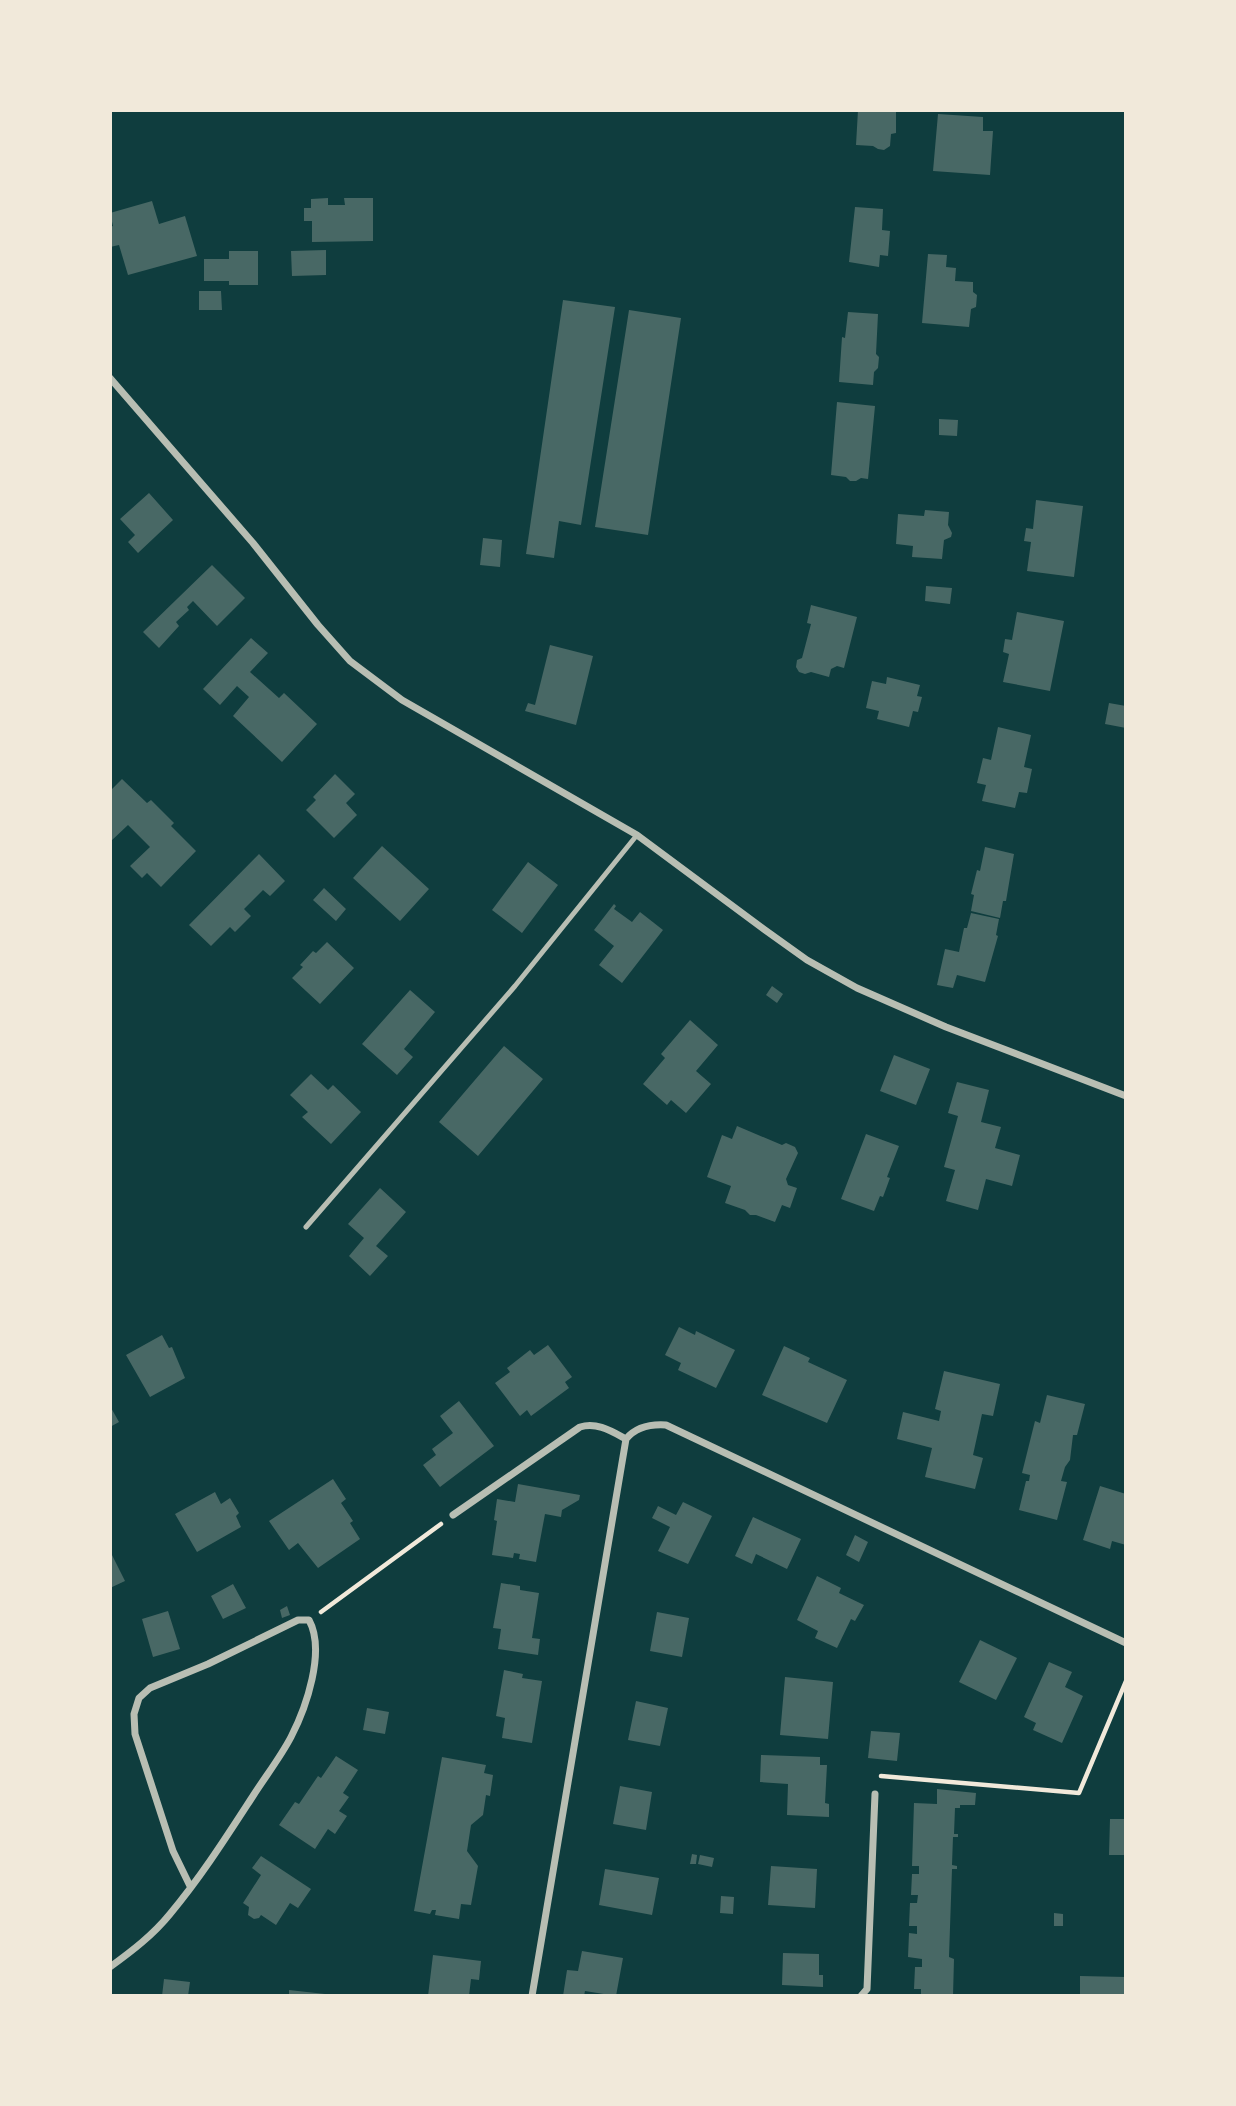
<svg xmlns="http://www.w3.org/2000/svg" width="1236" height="2106" font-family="'Fira Sans Condensed',sans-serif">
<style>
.building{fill:#486865}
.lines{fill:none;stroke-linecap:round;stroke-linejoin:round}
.path{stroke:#f1e9da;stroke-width:4.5}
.service{stroke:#b8beb3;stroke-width:5}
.minor{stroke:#b8beb3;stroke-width:7}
</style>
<rect width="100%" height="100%" fill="#0f3d3e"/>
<path class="building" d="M858,110H896V133L891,134L890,146L884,150L878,149L873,146L856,145Z
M938,114L983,117V131H993L990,175L933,171Z
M328,198V205H345L344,198H373V241L312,242V221H304V208H311V199Z
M152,201L159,224L185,216L197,256L128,275L119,245L110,247V227L113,226L110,213Z
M855,207L883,209L882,230L890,231L888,256L880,255L879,267L849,262Z
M326,250V275L292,276L291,251Z
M229,251H258V285H229V281H204V259H229Z
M928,254L947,255L946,267L956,268L955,281L973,282V292L977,295L976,307L971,309L969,327L922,323Z
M199,291H221L222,310H199Z
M563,300L615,307L581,525L559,521L554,558L526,554Z
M629,310L681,318L648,535L595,527Z
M848,312L878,314L876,354L879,357L878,368L874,372L873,385L839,382L842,337L845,338Z
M837,402L875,406L868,479L861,478L856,481H850L846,477L831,475Z
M939,419L958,420L957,436L939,435Z
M149,493L173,520L138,553L128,542L135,535L120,519Z
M1036,500L1083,506L1074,577L1027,571L1031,542L1024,541L1026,528L1033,529Z
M925,510L949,512L948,525L952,533L951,537L944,540L942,559L912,557L913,546L896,544L898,514L924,516Z
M483,538L502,540L500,567L480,565Z
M212,565L245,598L217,626L193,601L187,607L189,610L176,622L179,626L159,648L143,632Z
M926,586L952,588L950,604L925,601Z
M811,605L857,617L844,668L837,666L831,669L829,677L811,672L805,674L799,672L796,667L797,660L802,658L811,624L807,623Z
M1017,612L1064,621L1050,691L1003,682L1009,654L1003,652L1005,639L1012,640Z
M251,638L268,653L250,672L279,698L284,693L317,724L282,762L233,716L249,697L237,686L220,705L203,689Z
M550,645L593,656L576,725L525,711L528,703L535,705Z
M887,677L920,685L917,696L922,697L918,712L913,711L909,727L877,719L879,711L866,708L872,681L886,684Z
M1109,703L1126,706V728L1105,724Z
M998,727L1031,735L1024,767L1032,769L1027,793L1019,792L1015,808L982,801L986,785L977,783L983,758L991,760Z
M335,774L355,794L346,803L357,815L334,838L306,810L316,800L313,797Z
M122,779L147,803L151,800L174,823L171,826L196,851L161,887L147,873L142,878L130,866L150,847L128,825L110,842V791Z
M382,846L429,889L400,921L353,878Z
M985,847L1014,854L1006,901H1003L1000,918L971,911L974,895L971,894L977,870L980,871Z
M259,854L285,881L270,896L263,890L244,909L251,916L235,932L230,927L211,946L189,925Z
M528,862L558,885L522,933L492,910Z
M324,888L346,909L336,921L313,900Z
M614,904L616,906L614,909L632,922L640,912L663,930L622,983L599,965L614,946L594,930Z
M971,913L999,919L996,935L998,936L985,982L957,975L953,988L937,985L945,949L959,952L964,928H967Z
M327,942L354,968L320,1004L292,978L303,967L300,965L313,951L316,953Z
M772,986L783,994L777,1003L766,995Z
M410,990L435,1012L404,1049L413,1057L397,1075L362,1044Z
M690,1020L718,1045L696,1071L711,1084L686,1113L671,1100L667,1105L643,1084L665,1058L661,1054Z
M504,1046L543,1079L478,1156L439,1122Z
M894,1055L930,1069L916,1105L880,1091Z
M311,1074L328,1090L333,1085L361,1112L331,1144L302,1117L308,1112L290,1095Z
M957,1082L989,1090L981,1122L1001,1127L995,1148L1020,1155L1012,1186L986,1179L978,1210L946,1201L955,1170L944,1167L958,1116L948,1113Z
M737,1126L782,1145L786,1143L795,1147L798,1153L786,1179L788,1185L797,1188L790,1208L782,1205L775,1222L756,1215H750L745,1210L725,1203L731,1186L707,1177L722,1135L732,1139Z
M866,1134L899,1146L887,1177L890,1178L883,1197L880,1196L874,1211L841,1199Z
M380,1188L406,1212L376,1246L388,1256L370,1276L349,1256L364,1238L348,1224Z
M679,1327L695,1335L696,1331L735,1350L716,1388L678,1370L681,1363L665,1355Z
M162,1335L169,1348L172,1347L185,1378L150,1397L126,1355Z
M548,1345L572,1377L565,1382L569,1388L531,1416L527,1410L520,1416L495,1383L510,1372L507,1368L530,1350L534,1355Z
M784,1346L810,1358L808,1362L847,1380L827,1423L762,1395Z
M944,1371L1000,1384L993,1416L982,1414L973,1455L983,1458L975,1489L925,1477L932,1448L897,1439L903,1412L939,1421L941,1411L935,1409Z
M1047,1395L1085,1404L1077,1435H1073L1070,1460L1065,1467L1061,1481L1067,1482L1057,1520L1019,1510L1026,1481H1029L1030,1475L1022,1473L1035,1421L1040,1423Z
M459,1401L494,1446L440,1487L423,1465L436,1455L432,1449L453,1433L440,1416Z
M110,1406L119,1422L110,1427Z
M333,1479L346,1499L341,1503L353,1521L350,1523L360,1539L318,1568L298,1543L289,1550L269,1521Z
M518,1484L580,1495L579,1500L562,1510L561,1517L545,1514L536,1562L519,1559L520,1554L514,1553L513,1558L492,1555L497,1521L494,1520L497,1499L515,1502Z
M1100,1486L1126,1494V1545L1112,1541L1110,1549L1083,1540Z
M215,1492L221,1504L230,1498L239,1513L236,1516L241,1527L197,1552L175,1514Z
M683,1502L712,1516L688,1564L658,1551L670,1527L652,1518L658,1506L676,1515Z
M753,1517L801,1539L787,1569L756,1554L752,1564L735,1556Z
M855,1535L868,1542L859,1562L846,1555Z
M110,1551L125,1581L110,1588Z
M817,1576L841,1588L839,1593L864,1605L855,1621L851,1619L837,1648L815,1638L818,1631L797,1620Z
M501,1583L520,1586V1590L539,1593L532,1638L540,1639L538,1655L498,1649L501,1629L493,1628Z
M233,1584L246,1608L223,1619L211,1596Z
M287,1606L290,1615L282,1618L280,1610Z
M168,1611L180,1649L153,1657L142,1619Z
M657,1612L689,1618L682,1657L650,1651Z
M980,1640L1017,1658L996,1700L959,1682Z
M1049,1662L1072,1672L1065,1687L1083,1696L1062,1743L1033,1730L1036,1723L1024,1717Z
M504,1670L523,1674L522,1678L542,1681L532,1743L502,1738L505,1718L496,1716Z
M785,1677L833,1682L828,1739L780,1735Z
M636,1701L668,1708L660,1746L628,1740Z
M367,1708L389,1712L385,1734L363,1730Z
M871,1731L900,1733L897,1761L868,1758Z
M761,1755L820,1757V1765H827L825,1803L829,1804V1817L787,1815L788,1784L760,1782Z
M336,1756L358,1770L343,1793L349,1797L339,1811L347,1816L335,1834L328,1829L315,1849L279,1825L295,1802L299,1804L318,1776L321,1778Z
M442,1757L486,1765L484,1773L493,1775L490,1796L486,1795L483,1815L471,1825L467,1851L478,1866L471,1905L461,1904L459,1919L435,1915L436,1910H432L430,1914L414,1911Z
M620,1786L652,1792L646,1830L613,1824Z
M937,1789L976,1793L975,1805H960V1808H955L954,1834H958V1837H953L952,1865L957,1866V1869H952L949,1957L954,1959L953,1996H921V1989H914L915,1967H922V1959L908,1957L909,1933L917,1934V1926H909L910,1903H917L918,1895H911L912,1874H919V1866H912L914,1803L937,1804Z
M1110,1819H1126V1855H1109Z
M692,1854L697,1855L696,1864H690Z
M700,1855L714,1858L712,1867L698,1864Z
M261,1856L311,1889L298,1908L290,1903L276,1925L261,1915L259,1918L254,1919L248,1915L249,1907L243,1903L261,1875L252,1868Z
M771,1866L817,1869L815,1908L768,1905Z
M605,1869L659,1878L652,1915L599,1905Z
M721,1896L734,1897L733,1914L720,1913Z
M1054,1913L1063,1914V1926H1054Z
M582,1951L623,1958L616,1996L585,1991L584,1996H563L567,1970L578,1971Z
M783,1953L819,1954V1975H823V1987L782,1985Z
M433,1955L481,1961L479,1980L471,1979L469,1996H428Z
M1080,1976L1126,1977V1996H1080Z
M164,1979L190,1982L188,1996H162Z
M289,1990L325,1994V1996H289Z"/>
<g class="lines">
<path class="path" d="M321,1612L441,1524
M881,1776L1079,1793L1126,1681"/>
<path class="service" d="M306,1227L515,986L637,835"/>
<path class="minor" d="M110,378L253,543L318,625L350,661L402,700L637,835L765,930L807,960L857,988L946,1027L1126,1096
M453,1515L580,1427C597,1422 611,1431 626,1439C636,1427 651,1424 666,1425L1126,1643
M110,1967C132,1951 153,1935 170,1914C201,1877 227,1836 253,1796C265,1777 280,1758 291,1737C306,1708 326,1651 309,1620H298L208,1664L150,1688L139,1698L134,1714L135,1734L173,1851L190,1886
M532,1996L626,1439
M861,1996L867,1989L875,1794"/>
</g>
<rect width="1236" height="2106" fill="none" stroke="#f1e9da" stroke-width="224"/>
</svg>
